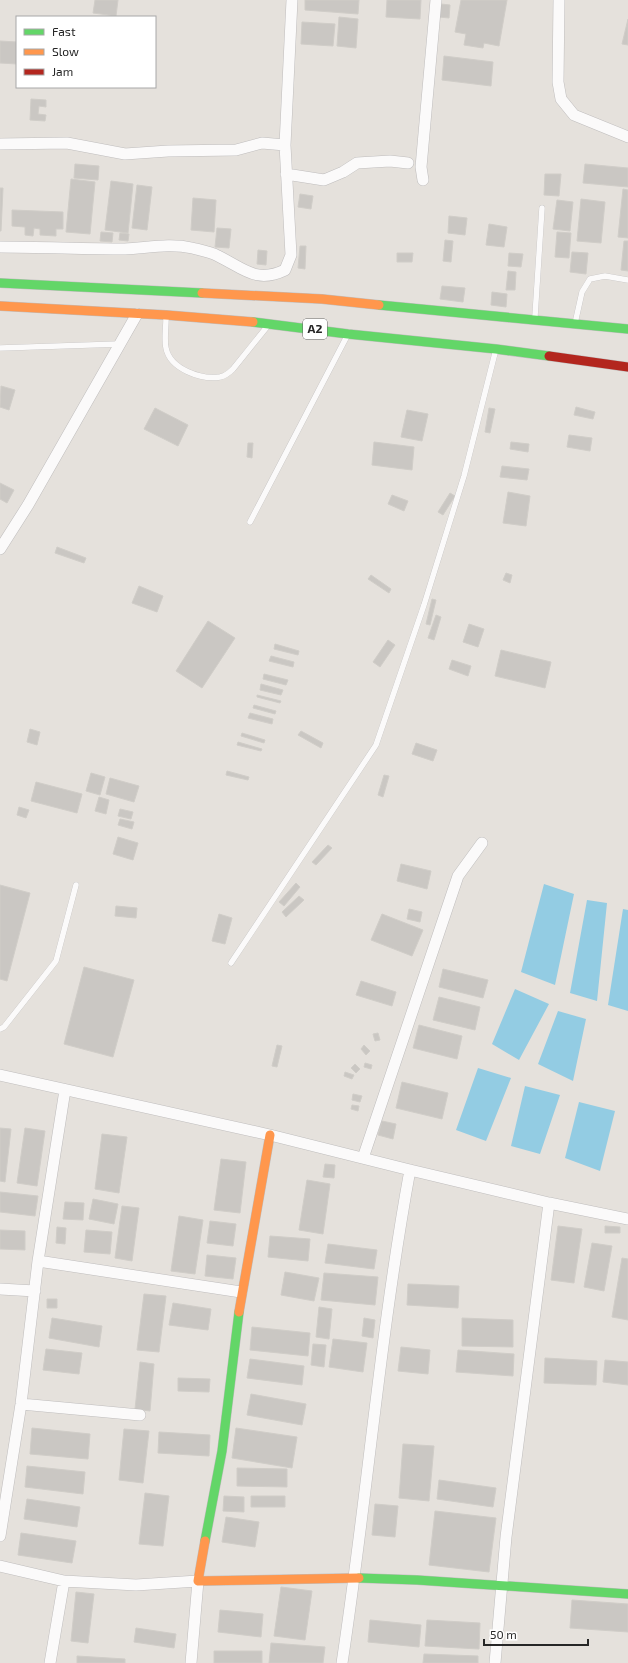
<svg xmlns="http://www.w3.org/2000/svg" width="628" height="1663" font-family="'Exo 2',sans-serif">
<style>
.water{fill:#93cce3}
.building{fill:#cac7c3;stroke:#d0cdc8}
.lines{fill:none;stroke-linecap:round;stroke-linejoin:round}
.lane-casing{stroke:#bfbdbd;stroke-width:6}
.street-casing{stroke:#bfbdbd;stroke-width:12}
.fast-casing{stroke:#bfbdbd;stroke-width:10}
.slow-casing{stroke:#bfbdbd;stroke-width:10}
.jam-casing{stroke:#bfbdbd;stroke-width:10}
.lane{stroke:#fbfafa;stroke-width:5.5}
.street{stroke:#fbfafa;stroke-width:11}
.fast{stroke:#63d668;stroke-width:9}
.slow{stroke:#ff974d;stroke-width:9}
.jam{stroke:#b3261e;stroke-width:9}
.labels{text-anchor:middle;stroke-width:3;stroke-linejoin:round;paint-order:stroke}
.shield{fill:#fff;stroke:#676767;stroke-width:1}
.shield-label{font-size:12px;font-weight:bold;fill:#262626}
</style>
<rect width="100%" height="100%" fill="#e5e1dc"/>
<path class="water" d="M544,884L574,894L555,985L521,972Z
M587,900L607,903L597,1001L570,993Z
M623,909L628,910V1011L608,1005Z
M515,989L549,1004L519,1060L492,1044Z
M558,1011L586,1019L573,1081L538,1064Z
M478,1068L511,1078L486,1141L456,1130Z
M525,1086L560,1095L540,1154L511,1146Z
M579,1102L615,1111L600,1171L565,1158Z"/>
<path class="building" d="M95,0H118L116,16L93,13Z
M305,0H359L358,14L305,10Z
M387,0H421L420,19L386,17Z
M461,0H507L499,46L484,43L483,48L464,45L466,34L455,32Z
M441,4L450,5L449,18L439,17Z
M339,17L358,19L356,48L337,46Z
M628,19V45L622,44Z
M302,22L335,24L333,46L301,44Z
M0,41L17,42V64L0,63Z
M444,56L493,62L491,86L442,80Z
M31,99L46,100V107L39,106L38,114L46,115L45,121L30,120Z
M75,164L99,166L98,180L74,178Z
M585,164L628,168V187L583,183Z
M545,174H561L559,196L544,195Z
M71,179L95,182L90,234L66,232Z
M111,181L133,184L128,233L105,230Z
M137,185L152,187L147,230L132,228Z
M0,188H3L1,231H0Z
M623,189L628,190V238L618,237Z
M300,194L313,196L311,209L298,207Z
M193,198L216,200L214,232L191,230Z
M581,199L605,202L601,243L577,241Z
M557,200L573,202L570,231L553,229Z
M12,210L63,212V229H56V236L40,235V229L34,228L33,236L25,235V227L12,226Z
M449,216L467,218L465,235L448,233Z
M489,224L507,227L504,247L486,245Z
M217,228L231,229L229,248L215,247Z
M101,232L113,233L112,242L100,241Z
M557,232L571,233L569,258L555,257Z
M120,233L129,234L128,241L119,240Z
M445,240L453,241L451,262L443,261Z
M624,241H628V271L621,270Z
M300,246H306L305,269L298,268Z
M258,250L267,251L266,265L257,264Z
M572,252L588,253L586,274L570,272Z
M397,253H413L412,262H397Z
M509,253L523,254L521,267L508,266Z
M508,271L516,272L515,290H506Z
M442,286L465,288L463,302L440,299Z
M492,292L507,294L506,307L491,305Z
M1,386L15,390L9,410L0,407Z
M576,407L595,412L593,419L574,415Z
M155,408L188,425L178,446L144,429Z
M489,408L495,409L490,433L485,432Z
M407,410L428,414L422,441L401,437Z
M569,435L592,438L590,451L567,447Z
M374,442L414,447L412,470L372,465Z
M511,442L529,444L528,452L510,449Z
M248,443H253L252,458L247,457Z
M502,466L529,469L527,480L500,477Z
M0,483L14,490L7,503L0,499Z
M508,492L530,496L526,526L503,523Z
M450,493L455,496L443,515L438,512Z
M392,495L408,501L404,511L388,504Z
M57,547L86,558L84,563L55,553Z
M506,573L512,575L510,583L503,580Z
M371,575L391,589L389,593L368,579Z
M139,586L163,596L157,612L132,603Z
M432,599L436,600L430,625L426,624Z
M436,615L441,617L434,640L428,638Z
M208,621L235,638L202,688L176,671Z
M469,624L484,629L478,647L463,642Z
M388,640L395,645L380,667L373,662Z
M275,644L299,651L298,655L274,649Z
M501,650L551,662L545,688L495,676Z
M271,656L294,662L293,667L269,661Z
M452,660L471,666L468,676L449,669Z
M264,674L288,680L286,685L263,679Z
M261,684L283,690L281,695L260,690Z
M257,695L281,701L280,703L257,697Z
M254,705L276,711L275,714L253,708Z
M250,713L273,719L272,724L248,718Z
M30,729L40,732L37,745L27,742Z
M301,731L323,743L321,748L298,735Z
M242,733L265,740L264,743L241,736Z
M238,742L262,749L261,751L237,745Z
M416,743L437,750L433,761L412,754Z
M227,771L249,777L248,780L226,775Z
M91,773L105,777L100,795L86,791Z
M384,775L389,776L383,797L378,795Z
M110,778L139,786L134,802L106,794Z
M36,782L82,794L77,813L31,801Z
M99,797L109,800L106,814L95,811Z
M19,807L29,810L26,818L17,815Z
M120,809L133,812L131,819L118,816Z
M120,819L134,822L132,829L118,825Z
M118,837L138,843L133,860L113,854Z
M328,845L332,848L316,865L312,862Z
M401,864L431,871L427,889L397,881Z
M296,883L300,887L284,906L279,902Z
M0,885L30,893L7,981L0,979Z
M299,896L304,900L286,917L282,912Z
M116,906L137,908L136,918L115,916Z
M409,909L422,912L420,922L407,919Z
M219,914L232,918L225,944L212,941Z
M382,914L423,930L412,956L371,940Z
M84,967L134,980L113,1057L64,1044Z
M443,969L488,980L483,998L439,987Z
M361,981L396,992L392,1006L356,995Z
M439,997L480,1007L475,1030L433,1020Z
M419,1025L462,1036L457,1059L413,1048Z
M378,1033L380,1040L375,1041L373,1034Z
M277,1045L282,1046L277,1067L272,1066Z
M364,1045L370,1051L366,1055L361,1049Z
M365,1063L372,1065L371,1069L364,1067Z
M355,1064L360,1069L356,1073L351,1068Z
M345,1072L354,1075L352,1079L344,1076Z
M402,1082L448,1093L442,1119L396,1108Z
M353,1094L362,1096L360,1102L352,1100Z
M352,1105L359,1106L358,1111L351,1109Z
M382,1121L396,1124L393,1139L378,1135Z
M0,1128L11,1129L5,1182L0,1181Z
M25,1128L45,1131L37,1186L17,1183Z
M102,1134L127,1137L119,1193L95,1189Z
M221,1159L246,1162L240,1213L214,1210Z
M325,1164L335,1165L334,1178L323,1177Z
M307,1180L330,1184L323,1234L299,1230Z
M0,1192L38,1196L35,1216L0,1212Z
M93,1199L118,1204L114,1224L89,1219Z
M65,1202L84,1203L83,1220L63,1219Z
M122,1206L139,1208L132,1261L115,1258Z
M179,1216L203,1220L195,1274L171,1271Z
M210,1221L236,1224L233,1246L207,1243Z
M558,1226L582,1229L574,1283L551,1280Z
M605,1226L620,1227V1233H605Z
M57,1227L66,1228L65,1244L56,1243Z
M0,1230L25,1231V1250L0,1249Z
M86,1230L112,1232L110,1254L84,1252Z
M270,1236L310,1239L308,1261L268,1257Z
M592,1243L612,1246L604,1291L584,1287Z
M328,1244L377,1250L374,1269L325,1263Z
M207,1255L236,1258L233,1279L205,1276Z
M622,1258L628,1259V1320L612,1317Z
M285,1272L319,1278L314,1301L281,1295Z
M324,1273L378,1277L375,1305L321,1300Z
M408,1284L459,1286L458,1308L407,1305Z
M144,1294L166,1296L159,1352L137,1350Z
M47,1299H57V1308H47Z
M173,1303L211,1309L208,1330L169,1325Z
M319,1307L332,1309L329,1339L316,1337Z
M52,1318L102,1326L99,1347L49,1338Z
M364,1318L375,1320L373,1338L362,1336Z
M462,1318L513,1320V1347L462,1346Z
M252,1327L310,1333L308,1356L250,1350Z
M333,1339L367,1343L363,1372L329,1367Z
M313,1344L326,1345L324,1367L311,1365Z
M401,1347L430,1350L428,1374L398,1371Z
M46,1349L82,1353L79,1374L43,1370Z
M458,1350L514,1354L513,1376L456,1372Z
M545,1358L597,1361L596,1385L544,1383Z
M250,1359L304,1366L302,1385L247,1378Z
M605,1360L628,1362V1385L603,1382Z
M140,1362L154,1364L150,1411L135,1409Z
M178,1378L210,1379L209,1392L178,1391Z
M251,1394L306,1404L302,1425L247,1415Z
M32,1428L90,1434L88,1459L30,1454Z
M236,1428L297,1437L292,1468L232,1458Z
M124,1429L149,1431L143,1483L119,1480Z
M159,1432L210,1435L209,1456L158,1453Z
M403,1444L434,1446L429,1501L399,1498Z
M27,1466L85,1472L83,1494L25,1487Z
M237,1468L287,1469V1487L237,1486Z
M439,1480L496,1488L493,1507L437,1499Z
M145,1493L169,1496L163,1546L139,1544Z
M224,1496L244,1497V1512L223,1511Z
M251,1496H285V1507H251Z
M27,1499L80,1507L77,1527L24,1519Z
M375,1504L398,1506L395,1537L372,1535Z
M435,1511L496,1518L489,1572L429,1565Z
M226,1517L259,1522L255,1547L222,1542Z
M21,1533L76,1541L72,1563L18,1555Z
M281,1587L312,1591L305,1640L274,1636Z
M76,1592L94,1594L88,1643L71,1641Z
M572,1600L628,1604V1632L570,1628Z
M220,1610L263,1614L261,1637L218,1632Z
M370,1620L421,1625L419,1647L368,1642Z
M427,1620L480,1623L479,1649L425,1646Z
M136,1628L176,1634L174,1648L134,1642Z
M271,1643L325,1647L323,1663H269Z
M214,1651H262V1663H214Z
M424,1654L478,1656V1663H423Z
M77,1656L125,1659V1663H77Z"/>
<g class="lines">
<defs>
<path id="lane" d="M535,316L542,208
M166,319C166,328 164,339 166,348C170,369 201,380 220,377C225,376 229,373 233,369L266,328
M576,319L582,292L590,279L605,276L628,280
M0,348L119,344
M250,522L346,338
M231,963L376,745L424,605L464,476L495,353
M0,1029L4,1027L56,961L76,885"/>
<path id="street" d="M559,0L558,82L561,99L574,115L628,137
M0,144L67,143L125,154L168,151L236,150L262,143L285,145
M286,174L324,180L343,172L357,163L390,161L408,163
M423,180L421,167L436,0
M0,247C42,247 83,249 125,249C147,248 170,243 192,248C200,250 211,252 218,256C243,268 256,284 285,270L291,255L285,145L292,0
M0,549L28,505L137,314
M0,1075L270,1135L410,1170L549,1203L628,1219
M363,1158L458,876L482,843
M38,1261L241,1292
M0,1289L35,1291
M21,1404L140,1415
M0,1536L21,1404L38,1261L65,1090
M0,1566L64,1581L136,1585L198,1581L191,1663
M50,1663L64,1581
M342,1663C367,1499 380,1333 410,1170
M495,1663L506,1537L549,1203"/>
<path id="fast" d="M0,283L202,293
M379,305L628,329
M253,322L348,334L496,349L549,356
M205,1541L222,1451L239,1312
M359,1578L417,1580L628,1594"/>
<path id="slow" d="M202,293L322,299L379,305
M0,306L166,315L253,322
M239,1312L270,1135
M205,1541L198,1581L359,1578"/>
<path id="jam" d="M549,356L628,367"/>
</defs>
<use href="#lane" class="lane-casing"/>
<use href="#street" class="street-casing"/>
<use href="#fast" class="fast-casing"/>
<use href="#slow" class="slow-casing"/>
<use href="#jam" class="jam-casing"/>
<use href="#lane" class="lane"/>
<use href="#street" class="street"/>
<use href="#fast" class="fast"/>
<use href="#slow" class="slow"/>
<use href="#jam" class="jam"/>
</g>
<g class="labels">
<rect class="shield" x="303" y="319" width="24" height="20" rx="3"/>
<g class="shield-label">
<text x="315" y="333">A2</text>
</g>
</g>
<rect x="16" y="16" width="140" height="72" fill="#ffffff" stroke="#a8a8a8"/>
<rect x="24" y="29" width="20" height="6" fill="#63d668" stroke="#a8a8a8"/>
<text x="52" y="36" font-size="12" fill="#262626">Fast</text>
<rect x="24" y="49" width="20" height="6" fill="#ff974d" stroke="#a8a8a8"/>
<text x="52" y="56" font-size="12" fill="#262626">Slow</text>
<rect x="24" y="69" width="20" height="6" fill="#b3261e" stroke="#a8a8a8"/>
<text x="52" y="76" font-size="12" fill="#262626">Jam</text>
<path d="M484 1639v6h104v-6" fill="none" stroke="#262626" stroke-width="2"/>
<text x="490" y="1639" font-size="12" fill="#262626" stroke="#ffffff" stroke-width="3" paint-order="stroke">50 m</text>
</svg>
